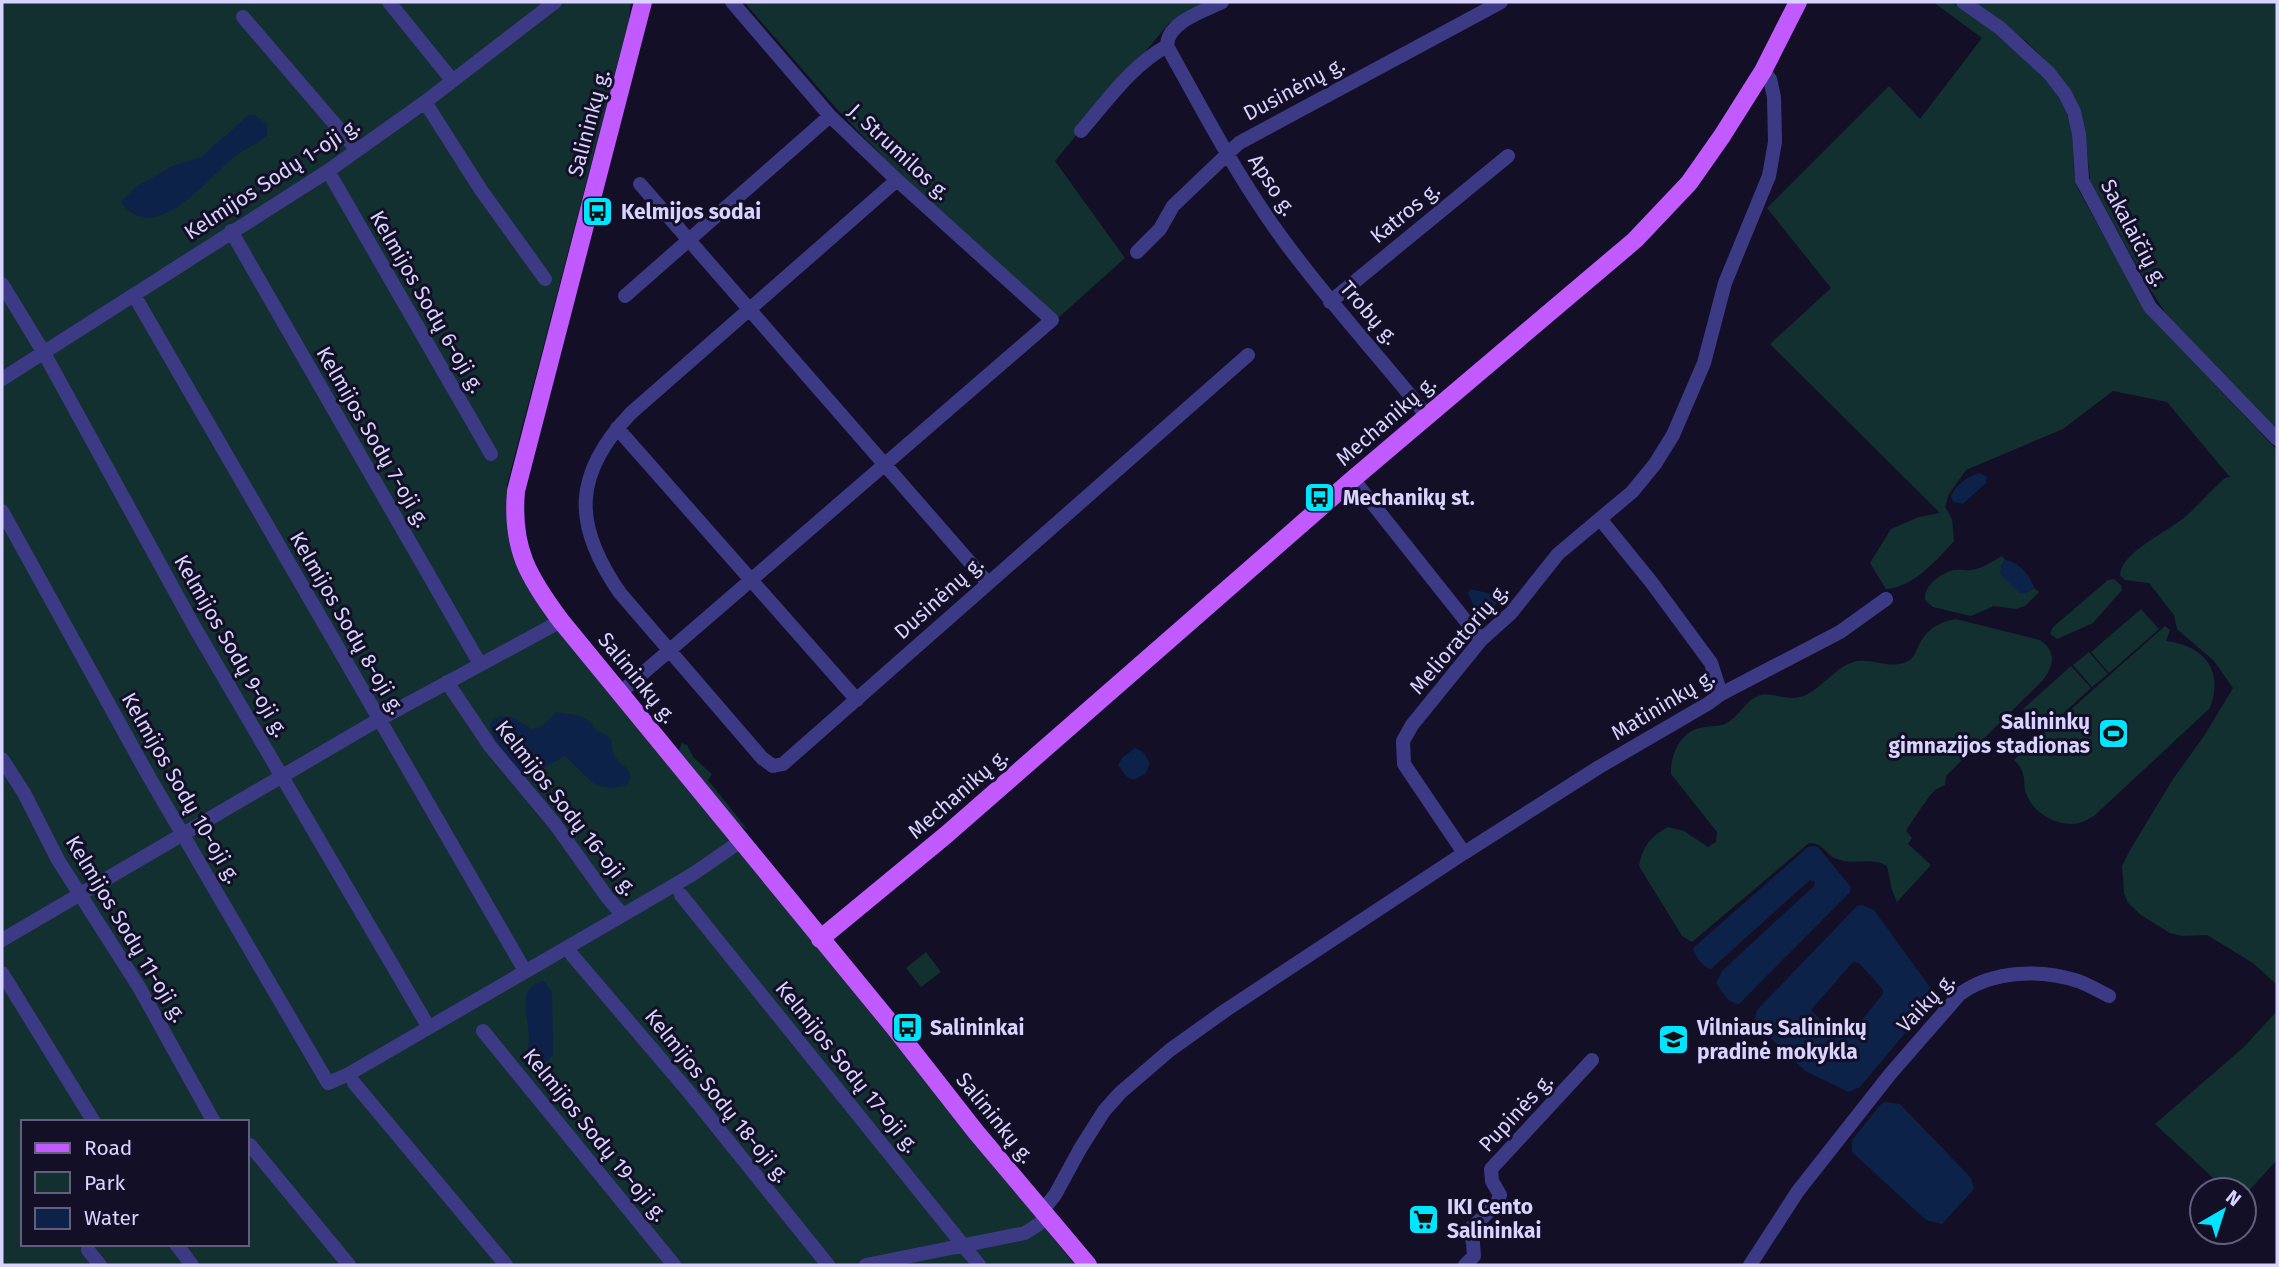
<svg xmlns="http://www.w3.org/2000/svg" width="2279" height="1267" font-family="'Fira Sans',sans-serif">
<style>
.green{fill:#12302f;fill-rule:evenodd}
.water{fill:#0c2248;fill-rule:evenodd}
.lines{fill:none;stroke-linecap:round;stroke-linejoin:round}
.minor{stroke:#3d3a85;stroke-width:14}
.major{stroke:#c25bff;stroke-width:18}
.labels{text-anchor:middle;stroke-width:6;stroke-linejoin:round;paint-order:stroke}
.street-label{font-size:21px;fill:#d9d4ff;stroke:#130f26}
.poi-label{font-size:21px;font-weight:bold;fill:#d9d4ff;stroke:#130f26;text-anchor:start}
</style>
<rect width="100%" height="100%" fill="#130f26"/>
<path class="green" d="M2,2H631L629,19L507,485C504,543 515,571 549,617L1075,1265H2ZM23,1122H247V1244H23Z
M744,2H1209L1169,23L1055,161L1125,258L1057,319L888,162L835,107Z
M1933,2C1938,2 1944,1 1949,2C1957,3 1965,11 1971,16C2009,41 2054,75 2069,120C2076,142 2070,166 2078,189L2141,303L2155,322L2277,450V985L2253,963L2207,935L2182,936L2170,933L2141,915L2128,903L2124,893L2122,866L2130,850L2173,779L2204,736L2233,688L2214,661L2177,629L2174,615L2149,583L2125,580L2120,575C2121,552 2169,531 2185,517C2199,505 2211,490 2225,478L2230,477L2167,402L2113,391L2063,429L1966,470L1949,494L1945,507L1952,519L1954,541C1937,560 1912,588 1886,589L1870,563L1891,529L1919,517L1940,513L1770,344L1831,288L1767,208L1889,86L1920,119L1982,38Z
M1975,2H2277V429L2167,315L2146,283L2090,180L2086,139L2049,64L2027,42Z
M2002,556L2005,560L2001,566L2026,593L2034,588L2039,592L2025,606L2016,609L1994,606L1971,616L1933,607L1925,600C1923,586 1941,573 1954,570C1960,569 1965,571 1971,570C1982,569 1993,561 2002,556Z
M2114,579L2121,585L2122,590L2093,623L2057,639L2050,634L2053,627L2108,580Z
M2141,609L2159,629L2109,673L2091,652Z
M1956,619L2040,640C2057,652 2054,665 2043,680L1946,776L1945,785C1941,787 1937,788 1934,791C1931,793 1908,827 1906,831L1912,838L1908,844L1931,865L1897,902L1892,890L1887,866C1871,856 1854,866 1837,859C1826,855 1822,842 1809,843L1692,942L1682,936L1639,866C1642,847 1651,836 1668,827L1684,831L1708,847L1716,842L1717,832L1671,774C1670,756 1680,732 1700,728C1711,725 1720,728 1730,721C1740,714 1747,700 1758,696C1771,691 1785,701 1800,697C1822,691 1836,664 1858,661C1874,659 1890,669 1906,662C1916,658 1916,649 1921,641C1929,628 1941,621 1956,619Z
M2165,626L2170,630L2166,641C2204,646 2224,669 2210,708L2094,816C2089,818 2084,822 2079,823C2059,828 2035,814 2027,796C2021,780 2029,775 2014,760Z
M2089,652L2108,674L2092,687L2073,665Z
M2071,666L2091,688L2044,731L2023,709Z
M682,743L687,745L694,758L712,774L708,780L748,830L739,825L678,752Z
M926,952L941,972L921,987L906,968Z
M2277,1011V1160L2244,1196V1190H2226L2155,1124L2244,1047Z"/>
<path class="water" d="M249,115H254L267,124V136C257,144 244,149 234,157C208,177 156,249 121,202L136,187L172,166L201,157Z
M1980,473L1987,477L1986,483L1963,504L1953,502L1951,496C1957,484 1967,476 1980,473Z
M2005,560C2018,562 2031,575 2034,588L2026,593H2019L2000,574L2001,566Z
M1470,589L1492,594L1497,597C1498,605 1491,615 1482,616L1476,611L1468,593Z
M556,712C574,716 585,712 596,730C623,742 605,741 616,758C619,763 625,766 628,770C638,791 604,790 593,783C583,775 574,764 565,756L536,772L521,773C507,761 493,742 490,724C502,708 518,720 531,729L543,726Z
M1135,748L1143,752L1150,763L1146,773L1134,780L1127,777L1118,765L1122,758Z
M1813,846L1818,847L1851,887L1850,892L1739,1004C1728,1004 1722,991 1716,983L1722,971L1815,885L1814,881L1810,880L1711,969C1703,968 1694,955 1693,948L1808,847Z
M1861,905L1874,910L1932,990V1001L1860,1087L1849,1092L1805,1071L1754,1022L1757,1010L1857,906ZM1855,962L1860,964L1883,990V994L1848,1037L1838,1036L1811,1010L1852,963Z
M544,981L552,993L553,1054L548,1061L543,1062L537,1070L524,1066C528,1053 530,1040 528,1027C526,1007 519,986 544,981Z
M1886,1102L1900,1104L1971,1178L1974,1189L1942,1224L1926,1220L1852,1152V1140L1881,1104Z"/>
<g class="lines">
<path class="minor" d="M389,2L452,80
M1222,2C1204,11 1167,22 1167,46C1203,111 1238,178 1282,238C1327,300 1379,356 1427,416
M1963,2L2000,28L2026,52L2049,73L2065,94L2074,112L2079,134L2082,180L2150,307L2277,439
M243,17L357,150
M425,102L481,190L545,279
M1081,131C1107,101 1132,65 1167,46
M328,171L491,454
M897,180L631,413C573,474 572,524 620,593L762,758L773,766L783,764L1248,355
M640,184L988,583
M231,231L480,664
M1137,252L1160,229L1173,206L1239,143L1501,2
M2,284L44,353L195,628L428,1026
M134,295L525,971
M625,296L830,116
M1330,302L1508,156
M2,379L328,171L425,102L555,2
M617,428L857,700
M1353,479L1481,640
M2,511L148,775L328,1083L347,1075L623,915
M1601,520L1652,583L1711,663L1721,694
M447,682L490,746L555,824L607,897L623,915L693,874L741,841
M620,693L1052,320L897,180L830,116L732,2
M2,759L24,793L58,860L139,987L214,1122
M1464,853L1599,767L1709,703L1721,694L1840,632L1886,599
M681,895L979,1265
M2,940L378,720L561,621
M572,955L688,1091L828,1265
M2,973L94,1122
M483,1031L674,1265
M354,1083L506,1265
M250,1145L349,1265
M1042,1211L1055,1195L1080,1149L1104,1111L1120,1093L1170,1050L1226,1010L1464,853L1404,764L1403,741L1412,725L1481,640L1511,613L1558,554L1632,492L1655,464L1673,435L1704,363L1725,283L1769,176L1775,142L1774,97L1770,79L1763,71
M176,1244L192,1265
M88,1250L100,1265
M866,1265L1025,1233L1048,1218
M1465,1265L1474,1256L1473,1243L1469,1230L1496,1205L1500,1195L1492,1181L1491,1169L1592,1060
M1750,1265L1798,1191L1891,1073L1960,994C1993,970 2041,969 2078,981C2089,985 2099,991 2109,996"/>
<path class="major" d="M643,2L516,491C511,548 528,577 561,621L893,1026L976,1132L1088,1265
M820,939L946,835L1353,479L1635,240L1689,183L1722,136L1763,71L1798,2"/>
</g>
<defs>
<symbol id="bus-square" viewBox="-11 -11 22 22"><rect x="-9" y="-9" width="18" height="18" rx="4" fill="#00e5ff" stroke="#130f26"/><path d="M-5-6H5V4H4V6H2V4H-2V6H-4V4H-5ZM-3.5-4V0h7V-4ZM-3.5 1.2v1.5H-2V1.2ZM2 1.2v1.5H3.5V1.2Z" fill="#111"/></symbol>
<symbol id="stadium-square" viewBox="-11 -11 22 22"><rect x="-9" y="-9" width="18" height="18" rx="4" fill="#00e5ff" stroke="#130f26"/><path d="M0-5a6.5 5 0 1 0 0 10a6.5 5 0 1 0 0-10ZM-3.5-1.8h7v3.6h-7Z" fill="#111"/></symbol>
<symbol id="school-square" viewBox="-11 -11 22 22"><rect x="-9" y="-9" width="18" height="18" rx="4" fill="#00e5ff" stroke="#130f26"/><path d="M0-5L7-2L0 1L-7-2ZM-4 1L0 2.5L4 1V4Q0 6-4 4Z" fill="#111"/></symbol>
<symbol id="supermarket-square" viewBox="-11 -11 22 22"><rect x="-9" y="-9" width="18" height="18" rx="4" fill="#00e5ff" stroke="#130f26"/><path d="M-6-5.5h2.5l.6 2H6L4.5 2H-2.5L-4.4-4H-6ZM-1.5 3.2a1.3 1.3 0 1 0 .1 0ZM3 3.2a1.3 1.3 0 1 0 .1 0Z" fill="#111"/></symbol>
</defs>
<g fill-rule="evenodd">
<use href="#bus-square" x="580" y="194" width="35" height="35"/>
<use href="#bus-square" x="1302" y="480" width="35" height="35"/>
<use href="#stadium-square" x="2096" y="716" width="35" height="35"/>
<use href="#bus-square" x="890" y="1010" width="35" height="35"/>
<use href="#school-square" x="1656" y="1022" width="35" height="35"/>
<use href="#supermarket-square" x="1406" y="1202" width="35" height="35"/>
</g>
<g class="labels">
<g class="street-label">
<text transform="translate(1294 89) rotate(-28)" y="7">Dusinėnų g.</text>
<text transform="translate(589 123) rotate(-75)" y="7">Salininkų g.</text>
<text transform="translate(899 152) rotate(43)" y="7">J. Strumilos g.</text>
<text transform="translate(272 179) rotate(-33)" y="7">Kelmijos Sodų 1-oji g.</text>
<text transform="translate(1272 185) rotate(57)" y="7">Apso g.</text>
<text transform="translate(1405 213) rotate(-39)" y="7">Katros g.</text>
<text transform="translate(2134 233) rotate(62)" y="7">Sakalaičių g.</text>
<text transform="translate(427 302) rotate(60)" y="7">Kelmijos Sodų 6-oji g.</text>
<text transform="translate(1369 313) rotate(49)" y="7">Trobų g.</text>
<text transform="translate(1386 421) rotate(-41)" y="7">Mechanikų g.</text>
<text transform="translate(373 437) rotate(60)" y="7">Kelmijos Sodų 7-oji g.</text>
<text transform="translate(939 598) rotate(-42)" y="7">Dusinėnų g.</text>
<text transform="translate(347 623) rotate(60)" y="7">Kelmijos Sodų 8-oji g.</text>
<text transform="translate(1459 639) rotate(-49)" y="7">Melioratorių g.</text>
<text transform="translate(231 646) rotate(60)" y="7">Kelmijos Sodų 9-oji g.</text>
<text transform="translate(637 678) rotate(51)" y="7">Salininkų g.</text>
<text transform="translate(1663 705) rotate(-31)" y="7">Matininkų g.</text>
<text transform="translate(181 788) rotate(60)" y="7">Kelmijos Sodų 10-oji g.</text>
<text transform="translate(958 794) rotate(-41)" y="7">Mechanikų g.</text>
<text transform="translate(566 808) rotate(52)" y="7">Kelmijos Sodų 16-oji g.</text>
<text transform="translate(126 929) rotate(59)" y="7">Kelmijos Sodų 11-oji g.</text>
<text transform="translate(1926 1003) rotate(-46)" y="7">Vaikų g.</text>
<text transform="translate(847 1067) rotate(51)" y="7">Kelmijos Sodų 17-oji g.</text>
<text transform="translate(717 1096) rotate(51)" y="7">Kelmijos Sodų 18-oji g.</text>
<text transform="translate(1516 1113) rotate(-47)" y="7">Pupinės g.</text>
<text transform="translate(995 1118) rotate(51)" y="7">Salininkų g.</text>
<text transform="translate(595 1135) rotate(51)" y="7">Kelmijos Sodų 19-oji g.</text>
</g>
<g class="poi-label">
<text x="621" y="219">Kelmijos sodai</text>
<text x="1343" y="505">Mechanikų st.</text>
<text x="2090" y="729" text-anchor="end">Salininkų<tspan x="2090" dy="24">gimnazijos stadionas</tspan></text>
<text x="930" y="1035">Salininkai</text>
<text x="1697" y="1035">Vilniaus Salininkų<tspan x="1697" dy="24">pradinė mokykla</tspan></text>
<text x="1447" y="1214">IKI Cento<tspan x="1447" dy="24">Salininkai</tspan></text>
</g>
</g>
<rect width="2279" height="1267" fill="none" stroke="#d9d4ff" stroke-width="7"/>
<rect x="21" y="1120" width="228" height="126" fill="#130f26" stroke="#625e7d" stroke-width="2"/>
<rect x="35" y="1143" width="35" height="10" fill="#c25bff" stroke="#625e7d" stroke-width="2"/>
<text x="84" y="1155" font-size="21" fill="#d9d4ff">Road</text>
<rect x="35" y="1172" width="35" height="21" fill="#12302f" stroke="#625e7d" stroke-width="2"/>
<text x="84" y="1190" font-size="21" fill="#d9d4ff">Park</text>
<rect x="35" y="1208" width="35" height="21" fill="#0c2248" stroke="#625e7d" stroke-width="2"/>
<text x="84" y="1225" font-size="21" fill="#d9d4ff">Water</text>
<g transform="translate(2223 1211) rotate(39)"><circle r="33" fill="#130f26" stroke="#625e7d" stroke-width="2"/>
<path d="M0-5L12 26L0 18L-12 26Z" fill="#00e5ff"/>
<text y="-10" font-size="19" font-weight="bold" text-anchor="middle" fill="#d9d4ff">N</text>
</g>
</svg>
